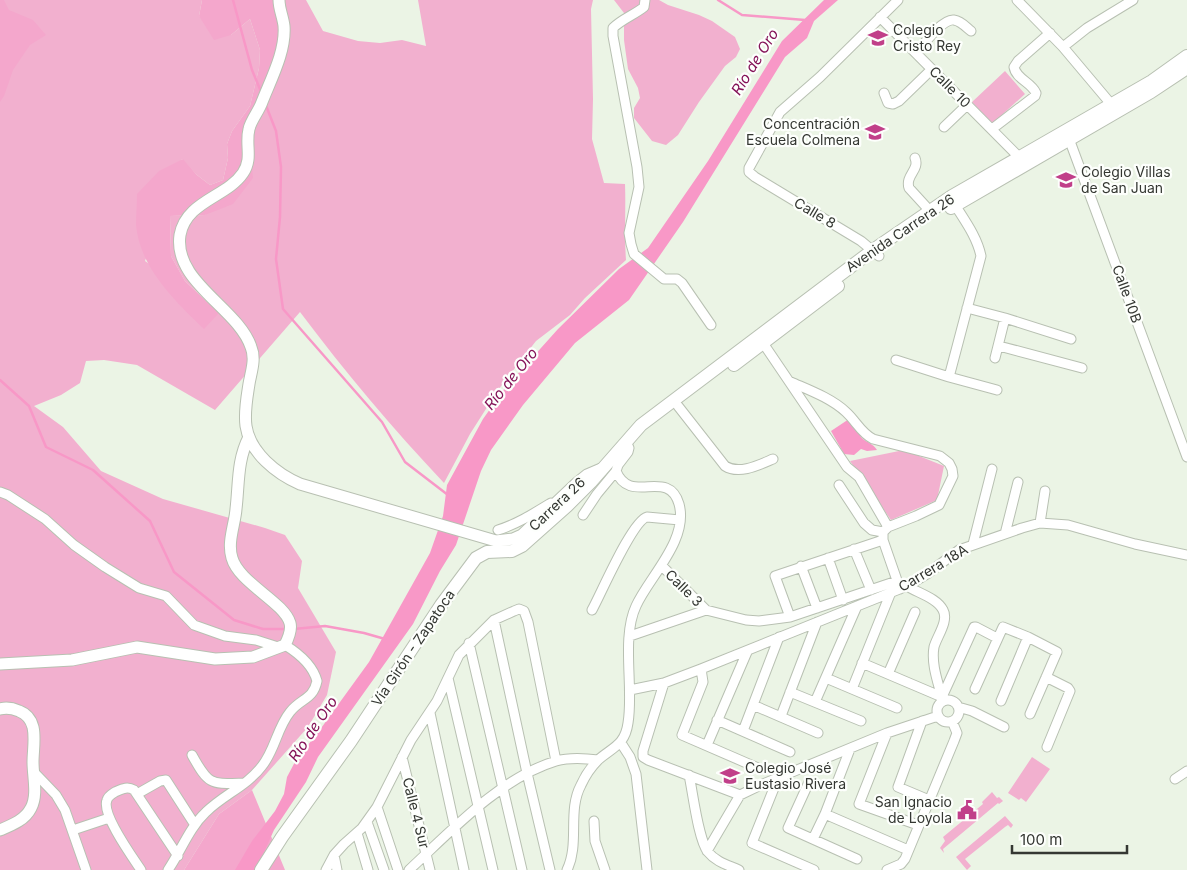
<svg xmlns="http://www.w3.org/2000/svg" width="1187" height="870" font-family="Inter,sans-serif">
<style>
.green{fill:#f2b0cf}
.forest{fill:#f4a7cc}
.water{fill:#f898c7}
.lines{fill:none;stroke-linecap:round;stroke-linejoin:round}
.stream{stroke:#f898c7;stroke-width:2.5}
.minor-casing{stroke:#b8c0b2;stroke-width:11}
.tertiary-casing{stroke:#b8c0b2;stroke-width:13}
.secondary-casing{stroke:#b8c0b2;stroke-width:14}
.minor{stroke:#fff;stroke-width:9}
.tertiary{stroke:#fff;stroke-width:11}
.secondary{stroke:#fff;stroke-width:12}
.labels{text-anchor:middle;stroke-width:4.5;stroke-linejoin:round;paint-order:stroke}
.poi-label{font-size:14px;fill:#343732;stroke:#fdfffc;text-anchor:start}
.street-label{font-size:14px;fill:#343732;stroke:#fdfffc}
.water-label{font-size:15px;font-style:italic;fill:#841358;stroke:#fdfffc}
</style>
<rect width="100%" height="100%" fill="#ebf4e5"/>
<path class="green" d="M0,0H202L199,16L231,35L250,19L260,50L259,68L250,106L232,131L227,144L228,158L223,180L210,185L197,175L182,159L145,261L219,312L185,281L171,256L170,216L205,215L263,114L278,67L281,0H306L323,31L358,41L380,43L402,40L426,46L418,0H593L591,9L593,99L592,139L604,183L625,184C626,209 624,235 626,260L585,298L570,315L536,341L498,390L470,434L444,483C393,429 345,372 300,312L215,410L137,365L104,360L86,361L80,383L61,395L34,406L63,427L101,471L163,499L265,528L285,535L302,561L298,588L336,652L327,695L308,727L252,790L219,814L184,870H0Z
M614,0H659L668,5L699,15L712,21L735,37L740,49L736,57L725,66L699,102L678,135L666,145L652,141L634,118V108L640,98L638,88L628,69L624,40V13Z
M1005,71L1025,94L992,124L972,102Z
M904,450L944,466L937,500L891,520L850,461Z
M1032,757L1050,769L1026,802L1021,798L1019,800L1008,793Z
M992,792L997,798L999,797L1003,801L999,804L998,803L943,849L944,853L940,848L945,841L943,837L983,804L982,802Z
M1005,816L1013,825L1011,828L1008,825L1005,827L965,859L971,866L967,870L956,857Z"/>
<path class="forest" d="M0,0H4L9,10L33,20L46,35L30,45L13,70L4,96L0,102Z
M202,0H281L278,67L263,114L249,139L253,178L233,204L205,215L170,216L171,256L185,281L219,313L204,329C175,301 140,268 136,225C136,215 137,204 137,194L159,171L183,159L197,175L210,185L223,180L228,158L227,144L232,131L250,106L259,68L260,50L250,19L231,35L214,40L199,16Z
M252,790L285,870H184L219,814Z"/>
<path class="water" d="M824,0H838L814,21L807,38L785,57L683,222L629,300L575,343L523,405L491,450L481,471L456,545L440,571L413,624L318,757L306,782L274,830L256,870H235L252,841L275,811L284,794L287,777L296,760L319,731L369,662L430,553L443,516L447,485L483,419L505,388L558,329L619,269L648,248L708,161L782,41Z
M849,419C856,425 857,430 861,437C865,442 873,443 877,450L867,451L861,449L854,455L844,454L831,431Z"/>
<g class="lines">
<path class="stream" d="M233,0L252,70L262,94
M718,0L742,15L805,20
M265,103L276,131L281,167L280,217L276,259L283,309L382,422L405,462L448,495
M0,380L29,406L46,447L93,470L150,521L174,572L234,620L263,629H286
M294,629L325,626L364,633L385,639"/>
<defs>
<path id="minor" d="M645,0L644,7C634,15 622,19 613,28V36L637,167L639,187L629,233L631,244L634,254L664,279H677L682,283L711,325
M1017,0L1063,47L1111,104
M880,17L1019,157
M1063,47L1087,28L1133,0
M916,53C923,45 943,18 954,20C961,21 966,27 971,31
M884,93L888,103L893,104L899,101L932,69
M944,127L967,105
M992,129L1035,96L1036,93C1031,82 1016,79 1014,67L1018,61L1050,33
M1068,136L1187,457
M915,158C920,170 905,175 909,188L930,211
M879,256L861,241L755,177L749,172V168L780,112L820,77L898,0
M967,308L1005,318L1071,339
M763,343L847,467L859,477L888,527
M999,346L1082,368
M995,358L1005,318
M896,360L949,377L997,390
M949,377L981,256C977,237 965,221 955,205
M791,382C809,390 831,398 846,412C856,421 861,433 873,439L940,456L949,463L952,469L953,476L939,505L916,516L888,527L883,532V540L900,589
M678,406L725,466C739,475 759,465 773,459
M839,485L864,523L872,530L883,532
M0,492L8,495L45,519L74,545L105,567L139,588L166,596L194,625L225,636L256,640L278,647
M583,515L597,494L616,471L618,465L628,452L629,448L626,442
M1040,523L1045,491
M498,530C517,524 533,514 551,503
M1005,534L1018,482
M973,544L992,469
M854,549L871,590
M828,558L843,600
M662,566L706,610
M801,566L817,608
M907,586C918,593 937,598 943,610C949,621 937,636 934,647C931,664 938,682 942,698
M592,610C601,594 632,521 647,517L680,520
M790,617L775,576L883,540
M494,620L527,773L550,870
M630,636L706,610L746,620L759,621L790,617L897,581
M469,643L522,870
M862,663L942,697L974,627H976L997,638
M701,669L703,682L682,735L758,768
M888,674L915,612
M1046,677L1068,688L1070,691L1047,747
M448,678L493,870
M826,678L897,708
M664,683L643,751V757L648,760L740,795
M852,689L891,592
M975,689L1003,627L1028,637L1057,652L1030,714
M630,690L664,683L701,669L907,586L927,574L959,550L1022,528L1040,523L1068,525L1135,544L1187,555
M790,692L861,721
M937 711a11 11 0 1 1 22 0a11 11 0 1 1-22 0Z
M1001,701L1028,637
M815,702L857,606
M753,705L818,733
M958,707L972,711L1004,727
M430,713L464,870
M781,716L817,622
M717,720L790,752
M922,721L898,787L929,800
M743,731L779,637
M887,733L859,804L918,825
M621,743L630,757L636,774L647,870
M707,745L747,652
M192,755C209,786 211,784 244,783
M402,757L430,870
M33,771L56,795L65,810L86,870
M689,775C693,793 698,839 708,852C716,862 728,865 739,870
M778,778L752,843L814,870
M1175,779L1187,771
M809,782L788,828L857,859
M137,794L160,781L166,780L195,825
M377,807L398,870
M825,814L908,850
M594,821L595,841L605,870
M367,822L384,870
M73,830L109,818
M357,833L368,870
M813,839L825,814L850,749
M707,851L740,795L763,784L887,733L938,716
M334,855L337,870
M141,870C133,858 101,814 107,800C108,796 112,794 115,792C122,789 127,786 134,790L178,856
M168,870C181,851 189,828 206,812C223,795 247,786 262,766C275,750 277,728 290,712C301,698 313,700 317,681C313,666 298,653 285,645
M326,870L334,855L344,844L362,828L377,807L411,740L437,701L459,655L494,620L514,611L519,609L524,611L528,622L556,761
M409,870C451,831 500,778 556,761C570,757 584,758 598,760
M567,870C580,843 567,811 581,785C585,776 591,767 598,760C613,747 625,745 628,723C634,688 621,638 636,606C649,577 689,540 679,504C668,467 630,506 616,471
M887,870L901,864L905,859L954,741L957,733L952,721"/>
<path id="tertiary" d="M279,0C279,9 283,17 284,26C286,51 271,79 262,102C259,111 251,120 249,129C245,145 253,158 243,173C227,197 186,201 180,235C173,282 238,308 251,347C256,359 251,372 249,384C247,397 244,412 246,426C250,453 277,474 300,484L496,541L513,539L522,535L577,483L587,475L601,469
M0,664L72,660L137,647L215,659L253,657L285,645C288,639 292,630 290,623C284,602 239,583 232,558C227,542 235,524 236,509C239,484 237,460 249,437
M0,709C7,707 12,708 19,711C40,719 33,744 33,762C33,777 38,795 31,808C25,820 12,825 0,830"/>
<path id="secondary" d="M951,208L1151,92L1187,68
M734,365L838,286
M261,870L282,837L351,741L441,605L476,558L487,552L512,551L522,546L567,506L591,482L641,425L873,250L952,196L1152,81L1187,56"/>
</defs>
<use href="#minor" class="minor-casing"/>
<use href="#tertiary" class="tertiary-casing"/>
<use href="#secondary" class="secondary-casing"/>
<use href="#minor" class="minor"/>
<use href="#tertiary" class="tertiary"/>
<use href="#secondary" class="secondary"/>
</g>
<defs>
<symbol id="school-bare" viewBox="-9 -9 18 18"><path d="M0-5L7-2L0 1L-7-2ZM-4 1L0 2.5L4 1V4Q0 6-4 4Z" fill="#c13f89" stroke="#fdfffc" stroke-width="2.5" paint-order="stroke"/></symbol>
<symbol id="civic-bare" viewBox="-9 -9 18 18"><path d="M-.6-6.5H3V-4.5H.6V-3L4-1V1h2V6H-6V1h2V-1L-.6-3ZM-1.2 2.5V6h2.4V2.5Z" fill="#c13f89" stroke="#fdfffc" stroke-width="2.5" paint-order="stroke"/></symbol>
</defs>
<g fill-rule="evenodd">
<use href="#school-bare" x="864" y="24" width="28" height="28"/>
<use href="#school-bare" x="861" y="118" width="28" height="28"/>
<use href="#school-bare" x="1052" y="166" width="28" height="28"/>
<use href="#school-bare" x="716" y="762" width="28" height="28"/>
<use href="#civic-bare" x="953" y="796" width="28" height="28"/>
</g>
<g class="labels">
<g class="poi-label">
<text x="893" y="35">Colegio<tspan x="893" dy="16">Cristo Rey</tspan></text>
<text x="860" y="129" text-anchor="end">Concentración<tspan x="860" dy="16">Escuela Colmena</tspan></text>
<text x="1081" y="177">Colegio Villas<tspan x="1081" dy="16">de San Juan</tspan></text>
<text x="745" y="773">Colegio José<tspan x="745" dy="16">Eustasio Rivera</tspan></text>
<text x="952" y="807" text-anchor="end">San Ignacio<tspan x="952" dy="16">de Loyola</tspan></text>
</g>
<g class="street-label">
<text transform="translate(950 87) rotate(45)" y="5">Calle 10</text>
<text transform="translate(815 213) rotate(31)" y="5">Calle 8</text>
<text transform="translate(900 233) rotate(-34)" y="5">Avenida Carrera 26</text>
<text transform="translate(1127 294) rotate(70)" y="5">Calle 10B</text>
<text transform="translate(557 504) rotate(-43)" y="5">Carrera 26</text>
<text transform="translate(933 568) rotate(-31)" y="5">Carrera 18A</text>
<text transform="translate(684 588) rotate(45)" y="5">Calle 3</text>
<text transform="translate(413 648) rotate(-56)" y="5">Vía Girón - Zapatoca</text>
<text transform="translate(416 813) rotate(76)" y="5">Calle 4 Sur</text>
</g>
<g class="water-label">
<text transform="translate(755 62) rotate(-58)" y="5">Río de Oro</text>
<text transform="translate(511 379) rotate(-51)" y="5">Río de Oro</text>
<text transform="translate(313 729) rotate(-56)" y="5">Río de Oro</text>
</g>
</g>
<path d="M1012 845v8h115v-8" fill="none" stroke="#343732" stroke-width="2.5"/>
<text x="1020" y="845" font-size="15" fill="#343732" stroke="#fdfffc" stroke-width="4" paint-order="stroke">100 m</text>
</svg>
